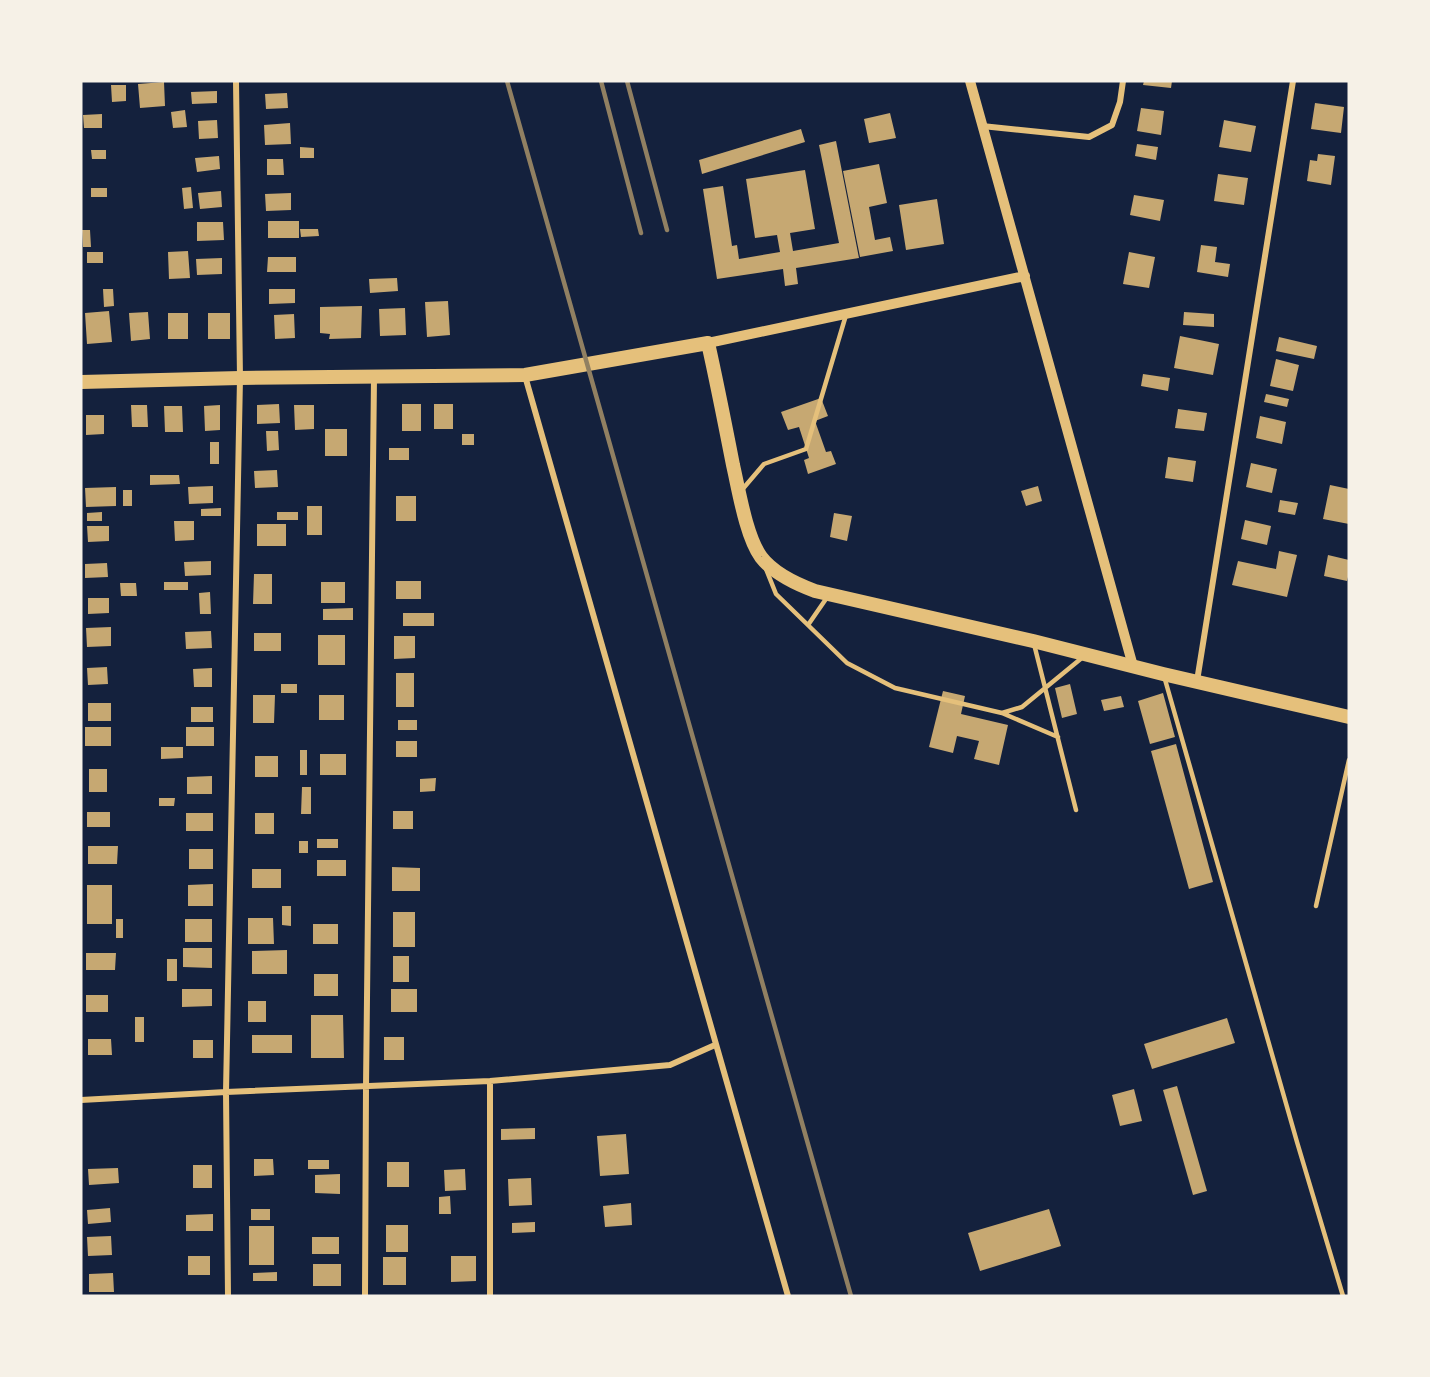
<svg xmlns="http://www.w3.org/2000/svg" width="1430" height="1377" font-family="'Noto Serif',serif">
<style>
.building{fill:#c6a872}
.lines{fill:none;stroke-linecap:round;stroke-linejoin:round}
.service{stroke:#e5c07b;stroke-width:4.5}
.minor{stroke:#e5c07b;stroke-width:6}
.tertiary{stroke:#e5c07b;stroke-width:10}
.primary{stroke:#e5c07b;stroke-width:14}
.rail{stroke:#918062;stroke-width:4.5}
</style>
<rect width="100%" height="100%" fill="#14213d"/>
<path class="building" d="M1144,81H1172L1171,88L1143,85Z
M164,82L165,106L140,108L138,84Z
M111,85H126V101L112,102Z
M217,91V103L192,104L191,92Z
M287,93L288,108L266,109L265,94Z
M1315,103L1344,107L1341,133L1311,129Z
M1141,108L1164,111L1161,135L1137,131Z
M185,110L187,127L173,128L171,112Z
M890,113L896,138L869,143L864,119Z
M102,114V128H84L83,115Z
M217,120L218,138L199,139L198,121Z
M1224,120L1256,126L1251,152L1219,147Z
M290,123L291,144L265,145L264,125Z
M801,129L805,142L702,174L699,160Z
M836,141L859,258L796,268L798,284L785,286L783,269L717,279L703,189L723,186L732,246L737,245L739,259L780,252L777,235L755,238L746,179L805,170L815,229L790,233L793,251L839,243L819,145Z
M1137,144L1158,147L1156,160L1135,156Z
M300,147L314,148V158H300Z
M91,150H106V159H92Z
M1318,154L1335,156L1331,185L1307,181L1310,160L1317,161Z
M219,156L220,169L197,172L195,158Z
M267,159H283L284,175H267Z
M879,164L887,203L869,207L875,240L890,237L893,251L860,257L843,171Z
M1218,174L1248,178L1244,205L1214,201Z
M191,187L193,208L184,209L182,188Z
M91,188H107V197H91Z
M221,191L222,207L200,209L198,193Z
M291,193V210L266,211L265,194Z
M1134,195L1164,200L1160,221L1130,215Z
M937,199L944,244L906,250L899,205Z
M268,221H299V238H268Z
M197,222H223L224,240L197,241Z
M300,229H318L319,236L301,237Z
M82,230H90L91,247H83Z
M1201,245L1217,247L1215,262L1230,264L1228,277L1197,272Z
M188,251L190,278L169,279L168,252Z
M87,252H103V263H87Z
M1129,252L1155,257L1149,288L1123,284Z
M268,257H296V272H267Z
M222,258V274L197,275L196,259Z
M397,278L398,291L370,293L369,279Z
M103,289H113L114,306L104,307Z
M269,289H295V303L269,304Z
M448,301L450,335L427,337L425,302Z
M362,306L361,338L329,339L330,334L320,333V307Z
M405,308L406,335L380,336L379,309Z
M109,311L112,342L87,344L85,313Z
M148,312L150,339L131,341L129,313Z
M1184,312L1214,314V327L1183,325Z
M168,313H188V339H168Z
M208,313H230V339H208Z
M294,314L295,338L275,339L274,315Z
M1180,336L1219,344L1213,375L1174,368Z
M1279,337L1317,346L1314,359L1276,351Z
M1276,359L1299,365L1293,391L1270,386Z
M1143,374L1170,378L1168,391L1141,386Z
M1266,394L1289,399L1287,407L1264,402Z
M821,398L828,416L815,421L826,452L831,451L836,464L808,474L804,460L809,458L799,427L788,430L781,412Z
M279,404L280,423L257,424V405Z
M402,404H421V431H402Z
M434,404H453V429H434Z
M131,405H147L148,427H132Z
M220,405V430L205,431L204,406Z
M294,405H314V429L295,430Z
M164,406H182L183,432H165Z
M1178,409L1207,413L1204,431L1175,428Z
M86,415H104V434L86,435Z
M1260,416L1286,422L1282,444L1256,438Z
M325,429H347V456H325Z
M266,431H278L279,450L267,451Z
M462,434H474V445H462Z
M210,442H219V464H210Z
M389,448H409V460H389Z
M1168,457L1196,461L1193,482L1165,478Z
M1251,463L1277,469L1272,493L1246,487Z
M277,470L278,487L255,488L254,471Z
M150,475H179L180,484L150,485Z
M1330,485L1349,489V524L1323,519Z
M213,486V503L189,504L188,487Z
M1038,486L1042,501L1026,506L1021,491Z
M116,487V506L86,507L85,488Z
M123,490H132V506H123Z
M396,496H416V521H396Z
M1280,500L1298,503L1295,515L1278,512Z
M307,506H322V535H307Z
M221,508V516H201V509Z
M102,512V521H87V513Z
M277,512H298V520H277Z
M834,513L852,516L847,541L830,537Z
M1245,520L1271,526L1267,545L1241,539Z
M174,521H194V540L175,541Z
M257,524H286V546H257Z
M87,526H109V541L88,542Z
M1279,551L1297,555L1287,597L1232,585L1238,561L1276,569Z
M1328,555L1349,560V573L1347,581L1324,576Z
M211,561V575L185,576L184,562Z
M107,563L108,577L85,578V564Z
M254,574H272V604H253Z
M396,581H421V599H396Z
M164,582H188V590H164Z
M321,582H345V603H321Z
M120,583H136L137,596H121Z
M210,592L211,614H200L199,593Z
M88,598H109V613L88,614Z
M353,608V620H323V609Z
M403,613H434V626H403Z
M111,627V646L87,647L86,628Z
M211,631L212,648L186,649L185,632Z
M254,633H281V651H254Z
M318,635H345V665H318Z
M394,636H415V658L394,659Z
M107,667L108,684L88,685L87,668Z
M212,668V687H194L193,669Z
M396,673H414V707H396Z
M281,684H297V693H281Z
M1070,684L1077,714L1062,718L1055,688Z
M943,691L965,696L961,714L1008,725L999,765L974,759L979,741L957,736L953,753L929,747Z
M1163,693L1175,737L1150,744L1138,701Z
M253,695H275L274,723H253Z
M319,695H344V720H319Z
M1121,696L1124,707L1104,711L1101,700Z
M88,703H111V721H88Z
M191,707H213V722H191Z
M398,720H417V730H398Z
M85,727H111V746H85Z
M186,727H214V746H186Z
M396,741H417V757H396Z
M1176,744L1213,882L1189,889L1151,751Z
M161,747H183V758L161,759Z
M300,750H307V775H300Z
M320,754H346V775H320Z
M255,756H278V777H255Z
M89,769H107V792H89Z
M212,776V794H187V777Z
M436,778L435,791L420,792V779Z
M302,787H311V814H301Z
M159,798H175L174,806H159Z
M393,811H413V829H393Z
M87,812H110V827H87Z
M186,813H213V831H186Z
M255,813H274V834H255Z
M317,839H338V848H317Z
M299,841H308V853H299Z
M88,846H118L117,864H88Z
M189,849H213V869H189Z
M317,860H346V876H317Z
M392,867L420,868V891H392Z
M252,869H281V888H252Z
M213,884V906H188V885Z
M87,885H112V924H87Z
M282,906H291V926L282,925Z
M393,912H415V947H393Z
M248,918H273L274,944H248Z
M116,919H123V938H116Z
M185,919H212V942H185Z
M313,924H338V944H313Z
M183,948H212V968L183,967Z
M287,950V974H252V951Z
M86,953H116L115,970H86Z
M393,956H409V982H393Z
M167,959H177V981H167Z
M314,974H338V996H314Z
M182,989H212V1006L182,1007Z
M391,989H417V1012H391Z
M86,995H108V1012H86Z
M248,1001H266V1022H248Z
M311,1015H343L344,1058H311Z
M135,1017H144V1042H135Z
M1227,1018L1235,1043L1152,1069L1144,1044Z
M252,1035H292V1053H252Z
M384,1037H404V1060H384Z
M88,1039H111L112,1055H88Z
M193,1040H213V1058H193Z
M1177,1086L1207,1191L1193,1195L1163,1090Z
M1134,1089L1142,1121L1120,1126L1112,1095Z
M535,1128V1139L501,1140V1129Z
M626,1134L629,1174L600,1176L597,1136Z
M254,1159H273L274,1175L254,1176Z
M308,1160H329V1169H308Z
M387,1162H409V1187H387Z
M193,1165H212V1188H193Z
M118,1168L119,1183L89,1185L88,1169Z
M465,1169L466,1190L445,1191L444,1170Z
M340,1174V1194L315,1193V1175Z
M531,1178L532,1205L509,1206L508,1179Z
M450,1196L451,1214H439V1197Z
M631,1203L632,1225L605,1227L603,1206Z
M110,1208L111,1222L88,1224L87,1210Z
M251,1209H270V1220H251Z
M1049,1209L1061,1246L980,1271L968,1233Z
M213,1214V1231H186V1215Z
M535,1222V1232L512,1233V1223Z
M386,1225H408V1252H386Z
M249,1226H274V1265H249Z
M111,1236L112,1255L88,1256L87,1237Z
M312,1237H339V1254H312Z
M188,1256H210V1275H188Z
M451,1256H476V1281L451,1282Z
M383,1257H406V1285H383Z
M313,1264H341V1286H313Z
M277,1272V1281H253V1273Z
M113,1273L114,1292H89V1274Z"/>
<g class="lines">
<path class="service" d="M741,491L764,464L806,449L846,315
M766,569L776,594L847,663L895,688L1002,713L1022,707L1083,657
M808,625L828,596
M1034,644L1076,810
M1164,676L1297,1142L1343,1296
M1002,713L1058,737
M1316,906L1349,760"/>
<path class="minor" d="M982,126L1089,137L1112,125L1120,102L1123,81
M525,376L788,1296
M1197,681L1293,81
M490,1081V1296
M81,1100L226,1092L490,1081L670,1065L715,1045
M228,1296L226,1092L240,378L236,81
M365,1296L366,1087L374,378"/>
<path class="tertiary" d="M970,81L1133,666
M708,343L1025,276"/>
<path class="primary" d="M81,382L240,378L525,375L708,343C717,383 725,424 733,465C739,491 746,536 761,557C774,574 796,584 815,591L1033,641L1163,674L1349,717"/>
<path class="rail" d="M507,81L851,1296
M601,81L641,233
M627,81L667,230"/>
</g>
<rect width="1430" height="1377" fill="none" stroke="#f6f1e7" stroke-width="165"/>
</svg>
